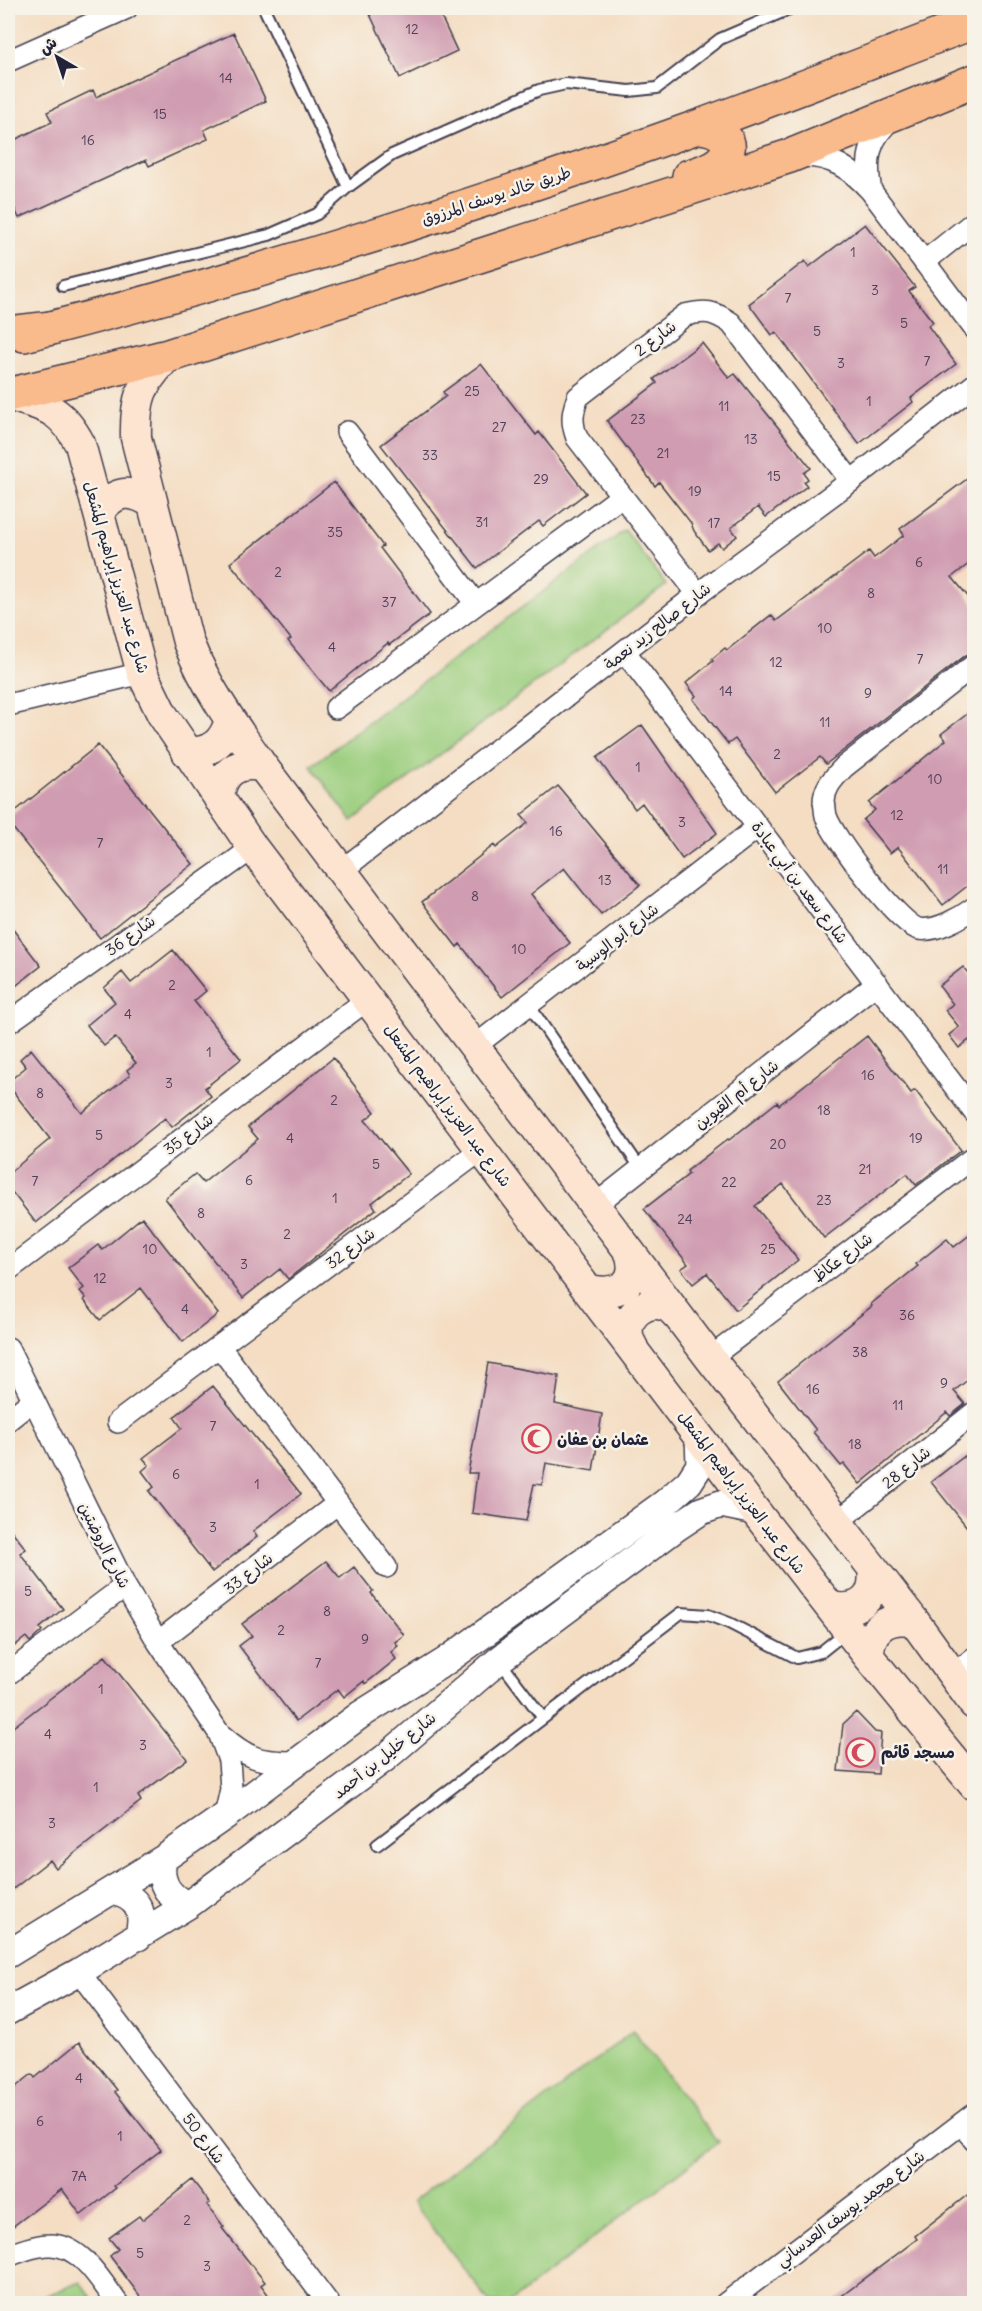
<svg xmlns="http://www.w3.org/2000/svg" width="982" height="2311" font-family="Delius,'Playpen Sans Arabic',sans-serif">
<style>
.green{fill:#9acd7d;stroke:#5e785c;stroke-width:1.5}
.building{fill:#d09cb1}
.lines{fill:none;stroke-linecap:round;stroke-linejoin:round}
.service-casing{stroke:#423e4f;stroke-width:14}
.minor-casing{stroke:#423e4f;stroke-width:24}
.tertiary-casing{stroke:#423e4f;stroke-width:30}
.secondary-casing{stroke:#423e4f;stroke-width:33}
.primary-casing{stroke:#423e4f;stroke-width:36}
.motorway-casing{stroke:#423e4f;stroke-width:36}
.service{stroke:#fff;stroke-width:10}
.minor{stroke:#fff;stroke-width:21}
.tertiary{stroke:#fff;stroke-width:27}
.secondary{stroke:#fde4d1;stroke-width:30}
.primary{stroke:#fabb8c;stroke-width:33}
.motorway{stroke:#fabb8c;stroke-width:33}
.labels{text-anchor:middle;stroke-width:5;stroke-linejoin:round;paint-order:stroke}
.number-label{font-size:14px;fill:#4e4058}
.street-label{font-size:16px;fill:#22223b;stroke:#f7f3e8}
.poi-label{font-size:16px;font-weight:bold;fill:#22223b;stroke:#f7f3e8;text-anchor:start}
</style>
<rect width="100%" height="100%" fill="#f7f3e8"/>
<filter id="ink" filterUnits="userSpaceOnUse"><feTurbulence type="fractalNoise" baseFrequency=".0167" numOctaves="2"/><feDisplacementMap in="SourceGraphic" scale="12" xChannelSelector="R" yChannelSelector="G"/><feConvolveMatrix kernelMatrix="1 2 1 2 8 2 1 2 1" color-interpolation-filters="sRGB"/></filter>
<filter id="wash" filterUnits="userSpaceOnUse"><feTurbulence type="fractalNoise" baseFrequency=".008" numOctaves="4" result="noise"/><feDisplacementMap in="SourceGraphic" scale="24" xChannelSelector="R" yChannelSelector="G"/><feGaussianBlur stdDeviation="1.35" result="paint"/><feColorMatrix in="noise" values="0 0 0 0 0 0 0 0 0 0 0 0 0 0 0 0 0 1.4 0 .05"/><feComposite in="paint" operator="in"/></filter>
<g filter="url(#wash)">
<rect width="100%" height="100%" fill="#f4ddc2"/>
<path class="green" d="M625,530L666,585L352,821L311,766Z
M633,2031L718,2142L509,2303H490L412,2202Z
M80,2282L96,2303H28Z"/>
<g id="blocks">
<path class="building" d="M367,8H437L457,51L400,78Z
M234,33L266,101L204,130L208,139L149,166L146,160L19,218L8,194V143L52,122L47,112L93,90L96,97Z
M865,224L915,287L909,291L933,322L928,326L956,364L911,398L913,402L859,444L776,332L772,335L749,304L805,261L809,267Z
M702,343L729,378L735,374L811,468L804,473L808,479L804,482L807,486L766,517L758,507L731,528L737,536L722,548L718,543L708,550L694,531L691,523L659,482L655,486L607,421L657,383L654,379Z
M481,364L536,435L539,432L586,493L543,526L539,521L477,568L381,445L446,396L443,392Z
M975,473V559L952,577L975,605V653L966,655L826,764L820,757L775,792L735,739L728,744L693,699L696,696L686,683L713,661L712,659L725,648L727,650L771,615L776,621L869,551L874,558L904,535L900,529Z
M334,482L383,546L380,548L430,614L389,645L388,643L329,691L288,641L291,639L230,563Z
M975,708V880L943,905L898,847L890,853L863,820L875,810L869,803L946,740L941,734Z
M642,725L717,833L682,859L642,803L635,809L597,758Z
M98,745L193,864L100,938L8,822V817Z
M558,786L640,885L601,915L564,868L531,894L570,943L502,997L460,944L457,947L422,902L494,845L496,848L528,823L521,815Z
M8,923L41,966L8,992Z
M173,950L206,991L194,1001L241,1059L205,1088L211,1096L172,1127L165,1118L36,1223L8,1187V1174L50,1139L8,1085V1082L26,1067L20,1059L31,1049L82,1113L130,1075L127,1070L136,1063L115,1037L104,1046L87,1025L115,1002L104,988L122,972L131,983Z
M963,967L975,981V1047L969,1040L959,1048L949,1035L959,1027L945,1010L953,1004L939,986Z
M867,1036L911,1093L915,1090L961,1150L916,1185L907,1174L824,1238L783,1184L755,1206L798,1260L736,1310L707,1273L693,1284L681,1269L688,1264L644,1209L689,1174L687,1171L728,1139L729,1140L777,1102L779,1105Z
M333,1058L375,1112L365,1120L409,1174L372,1203L376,1209L288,1279L280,1269L243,1298L165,1198L195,1174L203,1183L258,1139L248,1127Z
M142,1217L218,1314L183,1342L141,1288L100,1320L84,1300L86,1298L80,1291L84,1288L68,1268L98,1245L102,1250Z
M975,1231V1374L954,1391L965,1404L950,1416L947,1412L860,1484L844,1464L841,1466L813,1432L816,1430L778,1381L872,1306L871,1304L918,1266L916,1264L947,1239L954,1247Z
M488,1363L559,1376L555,1404L602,1414L593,1471L546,1463L542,1485L534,1484L526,1521L472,1513L477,1473H468Z
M213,1386L301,1494L253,1531L257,1537L212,1572L149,1491L154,1487L142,1471L149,1465L143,1458L182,1428L174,1417Z
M975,1448V1537L931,1482Z
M8,1526L26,1549L20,1553L63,1609L40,1628L42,1631L30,1642L26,1637L8,1651Z
M326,1561L340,1578L354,1567L373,1591L371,1593L404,1635L395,1642L398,1646L391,1652L396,1659L365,1684L364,1681L344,1697L338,1689L296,1721L239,1646L252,1636L242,1624Z
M105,1656L187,1759L138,1796L141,1801L56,1868L50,1860L8,1893V1731Z
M856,1712L875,1732L881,1733L878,1774L838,1771L843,1724Z
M79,2042L117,2090L115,2092L161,2150L114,2186L116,2188L81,2215L62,2189L8,2230V2093L32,2074L35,2078Z
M192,2180L210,2203L207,2205L224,2227L222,2228L265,2282L261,2285L275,2304H146L110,2256L118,2249L109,2238L139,2216L142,2220Z
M975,2189V2304H831L917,2239L915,2236Z"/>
</g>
</g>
<g filter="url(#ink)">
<use href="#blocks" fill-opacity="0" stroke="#423e4f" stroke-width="1.5"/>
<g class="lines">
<defs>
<path id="service" d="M264,8L348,187
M63,286L269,235L317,214L348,187L392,155L539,90L566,84L629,91L657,88L720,39L792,8
M529,1005L641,1169
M499,1660L543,1718
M377,1845L681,1613L708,1615L729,1623L797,1658L821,1652L846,1632"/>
<path id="minor" d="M8,61L127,8
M800,156C831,155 851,169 871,191L974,328
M871,191C865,160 868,138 894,117
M924,262L974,222
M347,432L476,604
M698,594L577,438C571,422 572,413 578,397L685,315C706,310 713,311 731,323L851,481
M625,652L974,1112
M974,665L844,767C834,778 824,787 824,802C825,806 825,812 826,816C832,836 899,925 919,929C936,932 962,917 974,908
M8,705L142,673
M336,708L622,496
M342,870L698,594L851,481L974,385
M8,1023L253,848
M475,1046L758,827
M595,1205L877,983
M8,1270L368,999
M219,1346L386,1567
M8,1348L125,1586L158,1642L219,1733L229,1760L231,1789L225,1816
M710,1358L974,1157
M8,1420L32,1401
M118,1422L481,1150
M837,1522L974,1413
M158,1642L338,1503
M8,1674L125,1586
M953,1675L974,1658
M221,1735C248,1759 260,1762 295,1762
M79,1972L329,2304
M962,2123L974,2140
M8,2256C20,2251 35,2245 49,2245C81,2244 101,2281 118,2304
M725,2304L974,2114"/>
<path id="tertiary" d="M163,1859C158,1881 167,1897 188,1905
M113,1891C138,1897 146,1912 138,1937
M8,1954L163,1859L225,1816L360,1715L446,1661L665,1503L689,1482L700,1465L699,1436
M8,2011L79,1972L188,1905L385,1758L499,1660L677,1527L701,1511L721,1504L755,1511"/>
<path id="secondary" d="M168,356C140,385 135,398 136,438L188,642C207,689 234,726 263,767L710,1358L914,1621L974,1704
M8,395C46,407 60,407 80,444L142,673L162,714L253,848L755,1511L869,1657L974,1785
M99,513C113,491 130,488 152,503
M187,752C211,754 224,742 230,720
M219,799C220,773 237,760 263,767
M589,1290C619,1296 640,1284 630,1252
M633,1348C631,1344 628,1339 628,1335C625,1315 647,1298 666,1306C670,1307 674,1312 677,1315
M830,1607C860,1613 877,1598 873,1568
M869,1657C868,1629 887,1615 914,1621"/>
<path id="primary" d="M689,176C700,173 711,170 720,162C741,142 718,127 698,127
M24,335C251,277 476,206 697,127C790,93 882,57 974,22
M8,395L168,356L790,156L974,81"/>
<path id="motorway" d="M8,333L52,328"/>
</defs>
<use href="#service" class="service-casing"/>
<use href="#minor" class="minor-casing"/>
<use href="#tertiary" class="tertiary-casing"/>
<use href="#secondary" class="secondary-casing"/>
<use href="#primary" class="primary-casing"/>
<use href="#motorway" class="motorway-casing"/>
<use href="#service" class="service"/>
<use href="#minor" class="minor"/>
<use href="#tertiary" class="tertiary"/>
<use href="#secondary" class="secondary"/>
<use href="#primary" class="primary"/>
<use href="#motorway" class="motorway"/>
</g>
</g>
<defs>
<symbol id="mosque-ring" viewBox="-11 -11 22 22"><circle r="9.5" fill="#f7f3e8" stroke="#d1495b" stroke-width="1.5"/><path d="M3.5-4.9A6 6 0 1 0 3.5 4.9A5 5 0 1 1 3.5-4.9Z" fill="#d1495b"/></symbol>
</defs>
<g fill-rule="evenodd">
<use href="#mosque-ring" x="520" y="1422" width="33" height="33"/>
<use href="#mosque-ring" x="844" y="1736" width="33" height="33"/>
</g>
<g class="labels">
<g class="number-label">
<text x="412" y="34">12</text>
<text x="226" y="83">14</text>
<text x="160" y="119">15</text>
<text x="88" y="145">16</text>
<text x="853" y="257">1</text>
<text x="875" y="295">3</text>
<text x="788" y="303">7</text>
<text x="904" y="328">5</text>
<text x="817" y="336">5</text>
<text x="927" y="366">7</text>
<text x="841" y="368">3</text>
<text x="472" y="396">25</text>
<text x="869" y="406">1</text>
<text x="724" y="411">11</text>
<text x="638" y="424">23</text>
<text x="499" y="432">27</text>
<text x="751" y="444">13</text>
<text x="663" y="458">21</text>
<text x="430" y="460">33</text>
<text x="774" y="481">15</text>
<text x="541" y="484">29</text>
<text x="695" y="496">19</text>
<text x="482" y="527">31</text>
<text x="714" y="528">17</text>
<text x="335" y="537">35</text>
<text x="919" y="567">6</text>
<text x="278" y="577">2</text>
<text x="871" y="598">8</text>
<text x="389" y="607">37</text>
<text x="825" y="633">10</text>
<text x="332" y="652">4</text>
<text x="920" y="664">7</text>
<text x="776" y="667">12</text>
<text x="726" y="696">14</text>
<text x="868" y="698">9</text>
<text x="825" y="727">11</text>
<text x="777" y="759">2</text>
<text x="638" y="772">1</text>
<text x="935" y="784">10</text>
<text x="897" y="820">12</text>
<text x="682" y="827">3</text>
<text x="556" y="836">16</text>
<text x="100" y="848">7</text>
<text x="943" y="874">11</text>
<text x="605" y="885">13</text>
<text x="475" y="901">8</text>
<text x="519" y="954">10</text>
<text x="172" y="990">2</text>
<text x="128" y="1019">4</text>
<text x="209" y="1057">1</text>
<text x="868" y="1080">16</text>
<text x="169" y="1088">3</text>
<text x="40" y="1098">8</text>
<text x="334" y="1105">2</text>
<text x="824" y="1115">18</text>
<text x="99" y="1140">5</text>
<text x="290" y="1143">4</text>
<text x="916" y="1143">19</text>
<text x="778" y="1149">20</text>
<text x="376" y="1169">5</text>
<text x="865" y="1174">21</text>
<text x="249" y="1185">6</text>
<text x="35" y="1186">7</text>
<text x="729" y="1187">22</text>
<text x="335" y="1203">1</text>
<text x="824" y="1205">23</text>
<text x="201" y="1218">8</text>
<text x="685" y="1224">24</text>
<text x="287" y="1239">2</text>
<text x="150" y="1254">10</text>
<text x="768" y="1254">25</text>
<text x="244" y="1269">3</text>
<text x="100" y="1283">12</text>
<text x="185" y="1314">4</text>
<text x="907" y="1320">36</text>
<text x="860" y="1357">38</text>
<text x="944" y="1388">9</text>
<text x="813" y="1394">16</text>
<text x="898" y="1410">11</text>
<text x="213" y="1431">7</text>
<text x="855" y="1449">18</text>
<text x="176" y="1479">6</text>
<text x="257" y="1489">1</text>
<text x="213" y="1532">3</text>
<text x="28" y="1596">5</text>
<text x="327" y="1616">8</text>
<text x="281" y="1635">2</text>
<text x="365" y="1644">9</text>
<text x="318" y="1668">7</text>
<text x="101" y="1694">1</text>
<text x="48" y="1739">4</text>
<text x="143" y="1750">3</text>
<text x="96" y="1792">1</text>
<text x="52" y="1828">3</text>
<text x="79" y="2083">4</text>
<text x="40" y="2126">6</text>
<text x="120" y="2141">1</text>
<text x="79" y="2181">7A</text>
<text x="187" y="2225">2</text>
<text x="140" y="2258">5</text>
<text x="207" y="2271">3</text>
</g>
<g class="street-label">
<text transform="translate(496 195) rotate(-18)" y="6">طريق خالد يوسف المرزوق</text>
<text transform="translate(655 338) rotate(-37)" y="6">شارع 2</text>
<text transform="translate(117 577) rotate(74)" y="6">شارع عبد العزيز إبراهيم المشعل</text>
<text transform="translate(657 626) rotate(-38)" y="6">شارع صالح زيد نعمة</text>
<text transform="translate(800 882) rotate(53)" y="6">شارع سعد بن أبي عبادة</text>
<text transform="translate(130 935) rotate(-36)" y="6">شارع 36</text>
<text transform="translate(617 937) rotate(-38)" y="6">شارع أبو الوسية</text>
<text transform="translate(736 1094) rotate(-38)" y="6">شارع أم القيوين</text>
<text transform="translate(448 1105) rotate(53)" y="6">شارع عبد العزيز إبراهيم المشعل</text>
<text transform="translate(188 1134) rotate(-37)" y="6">شارع 35</text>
<text transform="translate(350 1248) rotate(-37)" y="6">شارع 32</text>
<text transform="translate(842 1257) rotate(-37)" y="6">شارع عكاظ</text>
<text transform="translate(906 1467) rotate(-39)" y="6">شارع 28</text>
<text transform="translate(742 1492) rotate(53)" y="6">شارع عبد العزيز إبراهيم المشعل</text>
<text transform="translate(105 1545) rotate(63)" y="6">شارع الروضتين</text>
<text transform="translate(248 1573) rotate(-38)" y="6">شارع 33</text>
<text transform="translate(384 1755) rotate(-39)" y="6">شارع خليل بن أحمد</text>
<text transform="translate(204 2138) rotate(53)" y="6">شارع 50</text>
<text transform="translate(850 2208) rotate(-37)" y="6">شارع محمد يوسف العدساني</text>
</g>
<g class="poi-label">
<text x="557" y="1445">عثمان بن عفان</text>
<text x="881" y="1758">مسجد قائم</text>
</g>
</g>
<rect width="982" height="2311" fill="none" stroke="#f7f3e8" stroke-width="30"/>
<g transform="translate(57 57) rotate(321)" stroke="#f7f3e8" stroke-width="4.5" paint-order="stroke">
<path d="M0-4.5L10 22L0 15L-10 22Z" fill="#22223b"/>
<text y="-9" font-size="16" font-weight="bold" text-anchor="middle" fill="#22223b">ش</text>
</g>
</svg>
